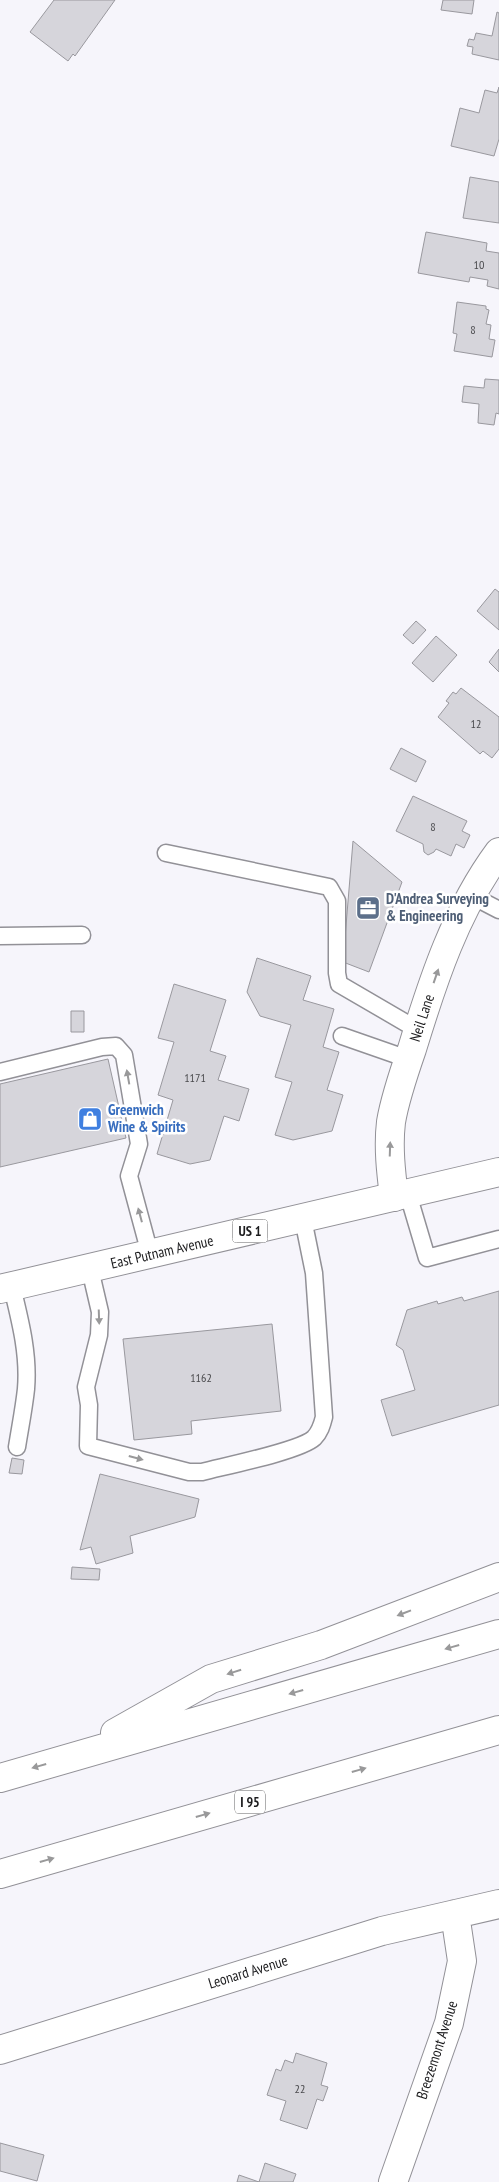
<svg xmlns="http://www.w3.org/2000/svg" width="499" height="2182" font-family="'PT Sans Narrow',sans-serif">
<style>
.building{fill:#d6d5db;stroke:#99989e}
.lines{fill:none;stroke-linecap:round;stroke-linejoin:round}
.service-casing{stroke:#929197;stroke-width:19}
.minor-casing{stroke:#929197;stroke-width:30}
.primary-casing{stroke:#929197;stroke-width:30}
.motorway-casing{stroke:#929197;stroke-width:30}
.service{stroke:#fff;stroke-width:16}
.minor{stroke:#fff;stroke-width:28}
.primary{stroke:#fff;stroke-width:28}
.motorway{stroke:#fff;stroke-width:28}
.oneway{fill:#99999a}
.labels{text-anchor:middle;stroke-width:5;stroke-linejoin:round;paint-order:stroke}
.number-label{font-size:12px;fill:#4a4a4d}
.shield{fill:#fff;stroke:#606062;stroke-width:1}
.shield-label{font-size:14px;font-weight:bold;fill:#1c1c1e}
.service-label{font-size:15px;font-weight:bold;fill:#4e5e75;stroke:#fff;text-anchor:start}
.street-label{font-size:15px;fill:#1c1c1e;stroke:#fff}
.shop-label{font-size:15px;font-weight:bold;fill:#366cbe;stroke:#fff;text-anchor:start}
</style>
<rect width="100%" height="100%" fill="#f6f5fb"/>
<path class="building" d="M54,0H115L75,56L73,54L68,61L30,32Z
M443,0H474L472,14L441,10Z
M497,12L499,13V60L472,54L473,47L467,46L469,39L474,40L476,33L492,36Z
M499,87V139L494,156L451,146L460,108L479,113L485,90L497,93Z
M470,177L499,182V223L463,218Z
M426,232L487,243L486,251L499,253V289L487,286L488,280L470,277L469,282L418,273Z
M457,302L486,306V309L489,310L486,324L491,325L489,339L495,340L492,357L454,351L457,334L453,333Z
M485,379L499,380V414L496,413L494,425L478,423L479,404L462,402L464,386L484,388Z
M495,589L499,592V630L477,611Z
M416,621L426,630L413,644L403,635Z
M436,636L457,655L433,682L412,663Z
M499,649V672L489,662Z
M461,688L499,717V749L492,758L483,751L480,754L438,717L449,703L446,701L453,692L456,694Z
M401,748L426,761L416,782L390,769Z
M413,796L467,821L462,831L470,835L464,848L456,844L451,856L436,849L434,852L428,855L424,852L423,844L396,831Z
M353,841L402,882L369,972L343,962Z
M257,958L311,976L303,1000L334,1009L323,1047L339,1052L327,1090L343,1095L332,1131L293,1140L275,1135L292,1082L275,1077L291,1025L260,1016L247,992Z
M174,984L226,1000L210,1051L226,1056L218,1080L249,1089L239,1121L224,1116L210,1160L190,1164L157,1154L173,1100L158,1095L174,1042L158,1038Z
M71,1011H84V1032H71Z
M108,1059L126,1138L0,1167V1084Z
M499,1291V1405L392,1436L381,1400L415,1390L403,1350L396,1345L407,1310L437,1301L438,1304L462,1297L464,1301Z
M272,1324L281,1411L191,1421L192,1434L134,1440L123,1339Z
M12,1458L24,1460L22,1474L9,1473Z
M100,1474L199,1499L195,1517L130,1536L133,1553L96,1564L91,1547L80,1550Z
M72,1567L100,1569L99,1580L71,1579Z
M296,2053L327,2063L321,2085L328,2087L323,2101L317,2099L307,2129L280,2120L286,2101L267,2095L276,2069L281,2071L285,2060L293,2063Z
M0,2143L44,2155L37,2181L0,2171Z
M265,2163L296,2174L293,2182H237L239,2175L259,2182Z"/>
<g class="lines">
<defs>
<path id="service" d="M166,853L329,887L337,901V973L339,984L418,1030
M472,896L499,910
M0,936L82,935
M342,1036L408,1059
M0,1072L102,1047L116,1046L124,1055L139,1144L129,1176L150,1254
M408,1194L427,1258L499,1239
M90,1269L100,1312L99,1335L86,1387L89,1405L88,1446L189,1472H202C225,1466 300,1451 314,1438C320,1432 322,1425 324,1417L314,1273L303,1219
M12,1287C20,1320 29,1354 26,1389C24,1408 20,1428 17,1447"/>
<path id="minor" d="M394,1197C391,1172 388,1147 391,1122C395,1098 404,1072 412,1049C433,980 456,910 499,852
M0,2050L382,1931L499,1904
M393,2182L449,2023L462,1961L455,1914"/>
<path id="primary" d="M0,1289L499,1172"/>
<path id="motorway" d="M115,1733L211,1679L321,1645L499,1577
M0,1778L499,1634
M0,1874L499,1730"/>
</defs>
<use href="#service" class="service-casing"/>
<use href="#minor" class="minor-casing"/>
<use href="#primary" class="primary-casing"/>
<use href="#motorway" class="motorway-casing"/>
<use href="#service" class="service"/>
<use href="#minor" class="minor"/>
<use href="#primary" class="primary"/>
<use href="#motorway" class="motorway"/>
</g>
<defs><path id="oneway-solid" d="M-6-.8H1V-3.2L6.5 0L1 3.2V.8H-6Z" transform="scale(1.25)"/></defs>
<g class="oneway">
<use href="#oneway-solid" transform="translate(436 976) rotate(-71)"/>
<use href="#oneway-solid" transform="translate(128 1077) rotate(-100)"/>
<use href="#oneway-solid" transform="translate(390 1149) rotate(-88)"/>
<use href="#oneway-solid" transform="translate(140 1215) rotate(-105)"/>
<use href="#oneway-solid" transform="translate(99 1317) rotate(88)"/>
<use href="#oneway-solid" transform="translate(136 1458) rotate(15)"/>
<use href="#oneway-solid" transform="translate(404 1613) rotate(159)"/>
<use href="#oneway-solid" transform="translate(452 1647) rotate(164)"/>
<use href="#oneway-solid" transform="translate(234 1672) rotate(163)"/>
<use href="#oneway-solid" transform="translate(296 1692) rotate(164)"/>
<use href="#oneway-solid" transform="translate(39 1766) rotate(164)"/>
<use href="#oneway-solid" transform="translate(359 1770) rotate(-16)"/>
<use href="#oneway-solid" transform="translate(203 1815) rotate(-16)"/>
<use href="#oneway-solid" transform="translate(47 1860) rotate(-16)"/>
</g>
<defs>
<symbol id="office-square" viewBox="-11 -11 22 22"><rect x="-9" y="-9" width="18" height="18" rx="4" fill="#5c6f8a" stroke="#fff"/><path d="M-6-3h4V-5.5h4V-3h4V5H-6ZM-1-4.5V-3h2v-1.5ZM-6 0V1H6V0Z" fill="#fff"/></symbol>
<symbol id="shop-square" viewBox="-11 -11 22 22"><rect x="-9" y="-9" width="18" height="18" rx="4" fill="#3f7fe0" stroke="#fff"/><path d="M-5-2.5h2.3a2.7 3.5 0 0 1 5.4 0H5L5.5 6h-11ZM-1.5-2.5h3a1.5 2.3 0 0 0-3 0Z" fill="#fff"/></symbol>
</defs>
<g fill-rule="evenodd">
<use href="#office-square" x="354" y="894" width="28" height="28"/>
<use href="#shop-square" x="76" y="1105" width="28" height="28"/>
</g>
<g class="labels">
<g class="number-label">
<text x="479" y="269">10</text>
<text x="473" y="334">8</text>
<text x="476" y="728">12</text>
<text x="433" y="831">8</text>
<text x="195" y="1082">1171</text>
<text x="201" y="1382">1162</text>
<text x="300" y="2093">22</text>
</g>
<g class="shield">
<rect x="232.5" y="1219.5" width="35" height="23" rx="4"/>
<rect x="235" y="1790.5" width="30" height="23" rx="4"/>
</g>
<g class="shield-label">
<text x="250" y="1236">US 1</text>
<text x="250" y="1807">I 95</text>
</g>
<g class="service-label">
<text x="386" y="904">D'Andrea Surveying<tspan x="386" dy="17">&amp; Engineering</tspan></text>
</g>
<g class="street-label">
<text transform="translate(422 1018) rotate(-72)" y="5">Neil Lane</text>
<text transform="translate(162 1252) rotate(-13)" y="5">East Putnam Avenue</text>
<text transform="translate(248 1972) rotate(-17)" y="5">Leonard Avenue</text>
<text transform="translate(437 2050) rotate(-72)" y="5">Breezemont Avenue</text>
</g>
<g class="shop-label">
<text x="108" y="1115">Greenwich<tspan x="108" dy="17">Wine &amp; Spirits</tspan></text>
</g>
</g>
</svg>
